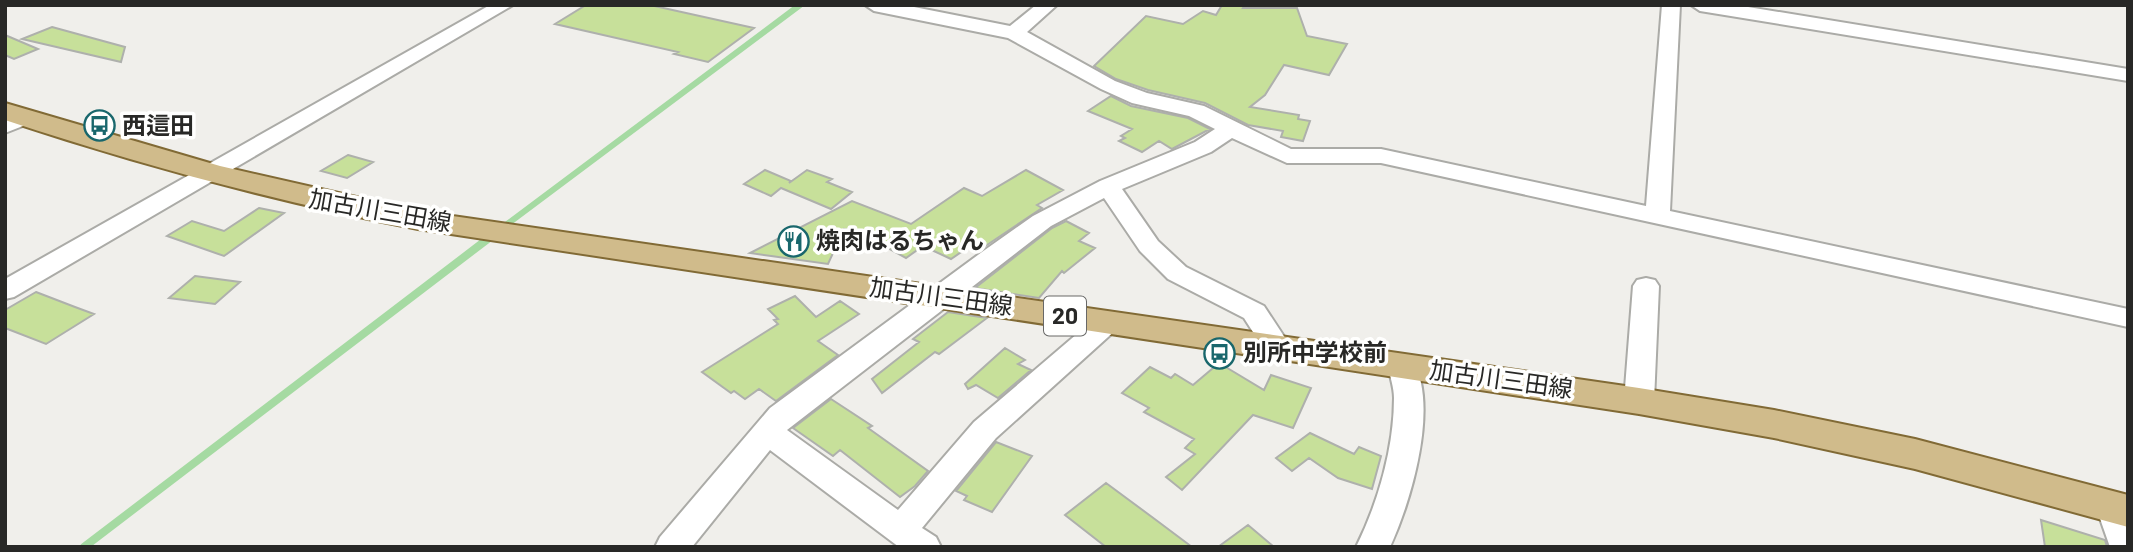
<svg xmlns="http://www.w3.org/2000/svg" width="2133" height="552" font-family="Barlow,'Noto Sans JP',sans-serif">
<style>
.lines{fill:none;stroke-linecap:round;stroke-linejoin:round}
.stream-far1{stroke:#a5daa2;stroke-width:6}
.stream{stroke:#a5daa2;stroke-width:8}
.building{fill:#c7e09a;stroke:#aeb0ac;stroke-width:2}
.minor-casing{stroke:#ababa7;stroke-width:4}
.major-casing{stroke:#816a35;stroke-width:4}
.minor{fill:#fff;fill-rule:evenodd}
.major{fill:#d0bb8b;fill-rule:evenodd}
.labels{text-anchor:middle;stroke-width:7;stroke-linejoin:round;paint-order:stroke}
.shield{fill:#fffffe;stroke:#686867;stroke-width:2}
.shield-label{font-size:23px;font-weight:bold;fill:#282826}
.poi-label{font-size:24px;font-weight:bold;fill:#282826;stroke:#fffffe;text-anchor:start}
.street-label{font-size:24px;fill:#282826;stroke:#fffffe}
</style>
<rect width="100%" height="100%" fill="#f0efeb"/>
<g class="lines">
<path class="stream-far1" d="M502,228L800,5"/>
<path class="stream" d="M84,547L493,235"/>
</g>
<path class="building" d="M586,5H650L754,28L708,62L674,54L678,52L555,24Z
M1222,5H1245L1243,8H1297L1307,36L1347,44L1329,75L1284,65L1265,95L1250,107L1299,115L1298,119L1310,121L1303,141L1281,137L1283,131L1248,125L1205,103L1148,90L1116,79L1094,66L1146,16L1183,24L1203,11L1216,15Z
M52,27L125,47L121,62L22,39Z
M5,35L38,49L14,59L5,55Z
M1111,96L1131,106L1188,118L1210,129L1172,149L1159,141L1142,152L1119,141L1125,138L1121,136L1132,129L1088,111Z
M348,155L373,162L347,178L321,171Z
M765,170L791,181L789,183L807,170L832,179L827,182L852,192L831,209L781,188L771,196L744,184Z
M1026,170L1063,190L1037,205L1042,208L984,247L979,240L951,259L923,246L906,258L866,236L844,229L828,264L750,253L852,201L911,224L964,188L982,196Z
M259,208L284,213L224,256L167,236L192,221L224,231Z
M1066,221L1089,233L1079,241L1095,248L1064,273L1062,271L1039,298L975,288L1052,228Z
M195,276L240,282L215,304L169,298Z
M36,292L75,307L94,314L46,344L5,328V310Z
M795,296L816,317L840,301L859,314L818,341L838,355L776,401L759,389L745,399L734,391L731,393L702,372L778,324L774,320L778,319L768,309Z
M948,312L987,318L939,354L935,352L882,393L872,379L919,342L913,339Z
M1005,348L1025,360L1018,364L1031,370L998,398L976,385L968,389L965,384Z
M1219,363L1264,390L1271,375L1311,388L1293,428L1253,415L1182,490L1166,477L1195,454L1185,448L1194,439L1144,412L1149,408L1122,393L1150,367L1171,378L1175,374L1193,385Z
M831,399L872,426L868,428L928,471L915,486L900,497L840,450L833,456L793,428Z
M1310,433L1354,454L1359,447L1381,456L1372,489L1338,478L1309,458L1292,471L1276,458Z
M996,442L1032,456L992,512L964,500L967,496L956,491Z
M1106,483L1156,520L1192,547H1106L1065,515Z
M2041,520L2105,540L2107,547H2045Z
M1248,525L1274,547H1218Z"/>
<g class="lines">
<defs>
<path id="minor" d="M490,5H513L14,297L5,299V279Z
M865,5H904L1010,26L1036,5H1057L1027,32L1115,81L1147,93L1204,106L1291,149H1381L1646,206L1662,5H1680L1670,211L2128,309V327L1381,163H1287L1232,138L1211,152L1122,189L1158,241L1186,267L1264,306L1291,347L1287,354L1277,357L1267,354L1244,318L1168,279L1140,251L1104,198L1051,226L787,430L898,510L974,422L1098,316L1108,313L1118,316L1122,322L1118,328L996,438L922,528L936,537L941,547H899L770,450L692,547H655L660,537L770,408L982,252L1033,216L1100,181L1195,142L1215,129L1189,116L1132,103L1101,89L1008,38L874,11Z
M1691,5H1736L2128,69V81L1700,11Z
M25,110L33,112L36,117L33,122L5,133V118Z
M1646,278L1655,280L1659,286L1654,401L1649,408L1639,412L1629,408L1624,401L1633,286L1637,280Z
M1402,356L1412,359C1440,405 1411,501 1390,547H1356C1378,503 1394,448 1394,398C1394,387 1390,377 1388,366L1392,359Z
M2112,494L2124,498L2128,506V547H2110L2096,507L2100,498Z"/>
<path id="major" d="M5,103L220,166L418,211L1639,388L1774,410L1915,439L2128,495V527L1915,469L1774,438L1639,414L418,229C278,202 141,165 5,120Z"/>
</defs>
<use href="#minor" class="minor-casing"/>
<use href="#major" class="major-casing"/>
<use href="#minor" class="minor"/>
<use href="#major" class="major"/>
</g>
<defs>
<symbol id="bus-ring" viewBox="-11 -11 22 22"><circle r="9.5" fill="#fffffe" stroke="#19676c" stroke-width="1.5"/><path d="M-5-6H5V4H4V6H2V4H-2V6H-4V4H-5ZM-3.5-4V0h7V-4ZM-3.5 1.2v1.5H-2V1.2ZM2 1.2v1.5H3.5V1.2Z" fill="#19676c"/></symbol>
<symbol id="restaurant-ring" viewBox="-11 -11 22 22"><circle r="9.5" fill="#fffffe" stroke="#19676c" stroke-width="1.5"/><path d="M-5-6h1v4h1v-4h1v4h1v-4h1v5L-1.5 .5V6h-2V.5L-5-1ZM5-6V6H3V1.5H1.5Q1.5-4 5-6Z" fill="#19676c"/></symbol>
</defs>
<g fill-rule="evenodd">
<use href="#bus-ring" x="82" y="108" width="35" height="35"/>
<use href="#restaurant-ring" x="776" y="224" width="35" height="35"/>
<use href="#bus-ring" x="1202" y="336" width="35" height="35"/>
</g>
<g class="labels">
<rect class="shield" x="1044" y="296.5" width="42" height="39" rx="5"/>
<g class="shield-label">
<text x="1065" y="324">20</text>
</g>
<g class="poi-label">
<text x="122" y="134">西這田</text>
<text x="816" y="249">焼肉はるちゃん</text>
<text x="1243" y="361">別所中学校前</text>
</g>
<g class="street-label">
<text transform="translate(380 211) rotate(10)" y="8">加古川三田線</text>
<text transform="translate(941 297) rotate(8)" y="8">加古川三田線</text>
<text transform="translate(1501 380) rotate(8)" y="8">加古川三田線</text>
</g>
</g>
<rect width="2133" height="552" fill="none" stroke="#282826" stroke-width="14"/>
</svg>
